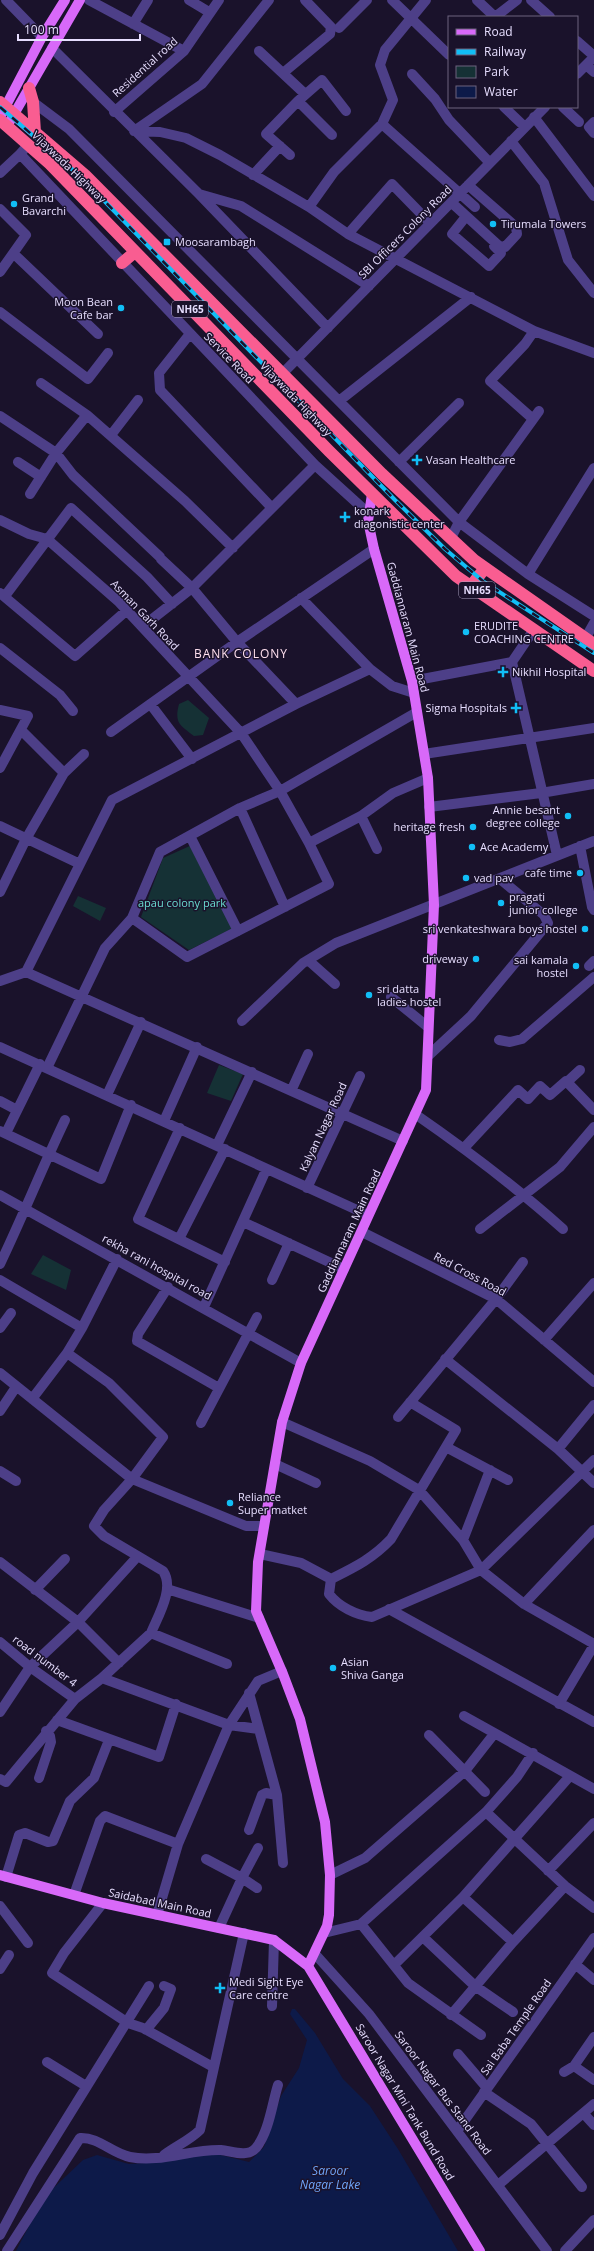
<svg xmlns="http://www.w3.org/2000/svg" width="594" height="2251" font-family="'Open Sans',sans-serif">
<style>
.green{fill:#153135}
.water{fill:#0d1a49}
.lines{fill:none;stroke-linecap:round;stroke-linejoin:round}
.minor{stroke:#4d3f88;stroke-width:10}
.major{stroke:#d869f9;stroke-width:10}
.highway{stroke:#f95d91;stroke-width:12}
.rail-casing{stroke:#11bef6;stroke-width:4}
.rail{stroke:#1a122b;stroke-width:2.5;stroke-dasharray:8;stroke-linecap:butt}
.poi-dot{fill:#11bef6;stroke:#1a122b;stroke-width:1.5}
.labels{text-anchor:middle;stroke-width:3;stroke-linejoin:round;paint-order:stroke}
.shield{fill:#1a122b;stroke:#a9a0bf;stroke-width:1}
.shield-label{font-size:10px;font-weight:bold;fill:#e6ddfe}
.street-label{font-size:11px;fill:#e6ddfe;stroke:#1a122b}
.poi-label{font-size:11px;fill:#e6ddfe;stroke:#1a122b;text-anchor:start}
.park-label{font-size:11px;fill:#6addd1;stroke:#1a122b}
.neighbourhood-label{font-size:12px;letter-spacing:1px;fill:#fedfee;stroke:#1a122b}
.water-label{font-size:12px;font-style:italic;fill:#6fa5fa;stroke:#1a122b}
</style>
<rect width="100%" height="100%" fill="#1a122b"/>
<path class="green" d="M188,700L209,718L203,735L194,736C180,725 174,723 179,704Z
M192,845L233,928L189,950L141,917L163,858Z
M78,896L106,908L100,921L73,906Z
M219,1065L243,1074L231,1101L207,1093Z
M43,1255L71,1270L66,1290L31,1274Z"/>
<path class="water" d="M292,2009H295L315,2033L343,2079L370,2106L398,2149L458,2251H16L44,2197L83,2160L97,2155L129,2164L160,2162L185,2155H221L249,2162L264,2147L281,2096L299,2068L307,2040L290,2014Z"/>
<g class="lines">
<path class="minor" d="M6,0L42,37
M89,0L184,51
M189,0L209,12
M392,0L449,55
M477,0L495,17
M531,0L550,17
M495,17L517,0
M133,24L148,0
M339,28L367,0
M577,41L594,56
M52,48L199,194L328,328
M259,51L305,94
M586,65L594,72
M283,73L330,34L331,27L305,0
M412,74L435,99L449,120L490,163
M577,74L594,57
M33,102L69,129L459,522L528,574L594,616
M504,107L525,127
M563,107L579,122
M114,112L184,51L219,0
M534,117L594,196
M594,122L589,127L594,133
M382,124L475,207
M134,131L160,132L186,138L220,155L309,207L348,234L534,331L594,353
M134,131L202,84L269,0
M332,135L298,101L322,80L346,111
M511,141L544,183L568,260L594,293
M28,145L20,154L315,465L368,513
M290,155L266,134L298,101
M0,173L20,154
M253,175L280,146
M199,194L241,206L369,286
M452,203L499,246L505,247L517,234L516,227L468,185
M309,207L334,172L382,124L393,100L380,65L385,50L426,0
M0,209L26,235L0,272
M464,219L452,234L489,266L501,253L494,246
M348,234L392,184L430,223
M14,254L98,334
M0,312L88,379L108,353
M189,335L159,373L160,390L271,507
M282,374L545,107
M41,383L87,415L185,501L233,548
M339,401L471,297
M0,416L56,453L73,475L160,557
M533,419L490,381L525,344L534,331
M111,435L138,400
M18,462L41,477
M399,462L459,403
M30,494L56,453L87,415
M0,520L29,534L47,539L119,602L241,733L280,791L309,843L361,816L393,793L428,778
M451,538L459,522L539,411
M161,559L192,588L237,642L296,704
M528,574L594,468
M0,593L75,656L126,611
M5,596L71,508L147,577L172,604
M301,598L370,669L392,686L414,693
M142,627L192,588L315,465
M585,639L594,623
M0,648L60,695L73,711
M512,662L557,855
M412,681L512,662L533,631
M151,705L192,759
M0,710L28,716L0,768
M21,730L64,773
M111,732L237,642L374,549
M424,754L594,728
M429,807L541,793L594,784
M240,808L285,907
M361,816L377,849
M0,826L80,864
M190,836L238,931
M580,846L592,907L594,910
M0,892L26,839L64,773L84,754
M132,918L187,957L329,884L309,843
M308,960L335,984
M589,966L594,961
M26,972L112,800L296,704L370,669
M0,981L26,972L403,1141
M391,997L428,1027
M242,1021L303,963L336,943L594,841
M499,1040L510,1042L522,1039L594,977
M0,1047L368,1215
M428,1056L471,1016L548,923L544,915L500,879
M47,1068L105,948L132,918L160,852L240,808L280,791L417,712
M567,1082L580,1070
M292,1089L308,1054
M107,1095L141,1022
M0,1101L17,1110
M415,1114C467,1150 516,1187 563,1229
M164,1121L197,1047
M180,1128L138,1219L225,1262
M0,1131L101,1179L131,1105
M6,1133L40,1064
M217,1145L252,1072
M464,1148L518,1090L528,1099L540,1086L550,1095L566,1081L594,1110
M307,1188L360,1076
M0,1195L301,1363
M243,1222L344,1269
M480,1229L560,1167L594,1127
M362,1232L496,1299L594,1382
M179,1239L225,1149
M0,1264C23,1216 42,1168 65,1120
M0,1280L82,1328L117,1259
M272,1280L289,1243
M168,1287L138,1334L137,1341L219,1388
M204,1307L266,1170
M0,1328L11,1313
M82,1328L67,1353L109,1383L163,1437L132,1479L104,1510L94,1526L104,1536L163,1571C175,1588 158,1616 151,1633L227,1664
M544,1340L594,1283
M445,1359L558,1449L594,1483
M0,1373L132,1479L246,1526H264
M32,1399L67,1353
M0,1411L16,1387
M398,1417L496,1299L523,1262
M282,1422L370,1461L419,1490L463,1540L481,1570L524,1604L594,1644
M201,1423L257,1317
M446,1447L508,1480
M558,1449L594,1405
M275,1464L316,1483
M0,1471L16,1481
M463,1540L490,1470
M260,1554L301,1563L331,1579C355,1567 372,1559 391,1539L456,1430L410,1402
M0,1562L78,1622L119,1663
M331,1579L329,1594C339,1607 356,1615 372,1617L481,1570L594,1460
M167,1589L259,1618
M35,1590L65,1559
M524,1604L594,1530
M389,1609L594,1722
M0,1642L30,1667L75,1699
M102,1678L229,1725L259,1729
M249,1693L277,1795L283,1863
M559,1704L594,1645
M0,1712L30,1667L78,1622L137,1557
M464,1716L594,1789
M57,1720L159,1757L176,1704
M429,1735L485,1792
M39,1778L51,1742L50,1736L46,1731
M0,1779L6,1782L75,1699L102,1678L151,1633
M486,1812L565,1886L594,1908
M249,1830L262,1795L266,1793L277,1795
M206,1859L242,1878L219,1928
M548,1871L594,1823
M330,1875L365,1858L465,1771L494,1734
M6,1877L19,1835L25,1833L48,1842L53,1841L70,1801L94,1778L109,1740
M257,1888L242,1878L258,1848
M74,1895L100,1821L105,1816L178,1844
M463,1897L513,1942
M103,1903L64,1953L52,1973L128,2023L143,2028L213,2067
M0,1906L28,1943
M157,1915L178,1844L229,1725L258,1681L282,1671
M361,1924L408,1983L481,2035
M324,1933L361,1924L486,1812L517,1777L533,1753
M424,1938L475,1986L513,2012
M315,1954L369,2014L547,2251
M575,1964L594,1980
M394,1965L463,1897L570,1776
M0,1969L9,1955
M272,2006L274,1940
M451,2015L513,1942L565,1886
M146,2030L164,2008L171,1989L164,1986
M458,2054L487,2088
M47,2062L86,2086
M574,2066L594,2080
M564,2072L574,2066L594,2037
M484,2092L531,2124L582,2187
M584,2114L594,2125
M457,2131L594,1938
M164,2155C176,2146 190,2140 200,2130L244,1933
M498,2185L594,2104
M0,2235L33,2173L149,1986
M7,2251L80,2138C99,2137 111,2153 130,2157C160,2163 191,2149 221,2150C232,2151 247,2158 256,2148C269,2132 272,2104 278,2085
M565,2251L594,2220"/>
<path class="major" d="M0,117L42,37L65,0
M10,121L80,0
M0,1875L103,1903L274,1940L308,1966L480,2251
M308,1966L327,1926L329,1915L330,1875L325,1822L300,1719L283,1674L256,1611L258,1562L282,1422L301,1363L426,1090L434,905L428,778L412,681L374,549L368,521L372,494"/>
<path class="highway" d="M29,88L33,102L35,132
M0,102L85,175L382,474L474,560L594,644
M0,120L50,164L329,451L456,576L594,671
M122,263L135,252
M471,586L485,568"/>
<defs>
<path id="rail" d="M0,107L81,177L395,500L445,549L484,582L594,653"/>
</defs>
<use href="#rail" class="rail-casing"/>
<use href="#rail" class="rail"/>
</g>
<g class="poi-dot">
<circle cx="14" cy="204" r="4"/>
<circle cx="493" cy="224" r="4"/>
<rect x="163" y="238" width="8" height="8" rx="2"/>
<circle cx="121" cy="308" r="4"/>
<path d="M415 454h4v4h4v4h-4v4h-4v-4h-4v-4h4z"/>
<path d="M343 511h4v4h4v4h-4v4h-4v-4h-4v-4h4z"/>
<circle cx="466" cy="632" r="4"/>
<path d="M501 666h4v4h4v4h-4v4h-4v-4h-4v-4h4z"/>
<path d="M514 702h4v4h4v4h-4v4h-4v-4h-4v-4h4z"/>
<circle cx="568" cy="816" r="4"/>
<circle cx="473" cy="827" r="4"/>
<circle cx="472" cy="847" r="4"/>
<circle cx="580" cy="873" r="4"/>
<circle cx="466" cy="878" r="4"/>
<circle cx="501" cy="903" r="4"/>
<circle cx="585" cy="929" r="4"/>
<circle cx="476" cy="959" r="4"/>
<circle cx="576" cy="966" r="4"/>
<circle cx="369" cy="995" r="4"/>
<circle cx="230" cy="1503" r="4"/>
<circle cx="333" cy="1668" r="4"/>
<path d="M218 1982h4v4h4v4h-4v4h-4v-4h-4v-4h4z"/>
</g>
<g class="labels">
<g class="shield">
<rect x="172" y="301" width="36" height="16" rx="3"/>
<rect x="459" y="582" width="36" height="16" rx="3"/>
</g>
<g class="shield-label">
<text x="190" y="313">NH65</text>
<text x="477" y="594">NH65</text>
</g>
<g class="street-label">
<text transform="translate(145 67) rotate(-42)" y="4">Residential road</text>
<text transform="translate(69 167) rotate(44)" y="4">Vijaywada Highway</text>
<text transform="translate(405 232) rotate(-45)" y="4">SBI Officers Colony Road</text>
<text transform="translate(229 358) rotate(46)" y="4">Service Road</text>
<text transform="translate(296 399) rotate(46)" y="4">Vijaywada Highway</text>
<text transform="translate(145 615) rotate(46)" y="4">Asman Garh Road</text>
<text transform="translate(408 627) rotate(75)" y="4">Gaddiannaram Main Road</text>
<text transform="translate(323 1127) rotate(-65)" y="4">Kalyan Nagar Road</text>
<text transform="translate(349 1231) rotate(-65)" y="4">Gaddiannaram Main Road</text>
<text transform="translate(157 1267) rotate(29)" y="4">rekha rani hospital road</text>
<text transform="translate(470 1274) rotate(28)" y="4">Red Cross Road</text>
<text transform="translate(45 1661) rotate(37)" y="4">road number 4</text>
<text transform="translate(160 1903) rotate(12)" y="4">Saidabad Main Road</text>
<text transform="translate(516 2027) rotate(-55)" y="4">Sai Baba Temple Road</text>
<text transform="translate(443 2093) rotate(53)" y="4">Saroor Nagar Bus Stand Road</text>
<text transform="translate(405 2102) rotate(59)" y="4">Saroor Nagar Mini Tank Bund Road</text>
</g>
<g class="poi-label">
<text x="22" y="202">Grand<tspan x="22" dy="13">Bavarchi</tspan></text>
<text x="501" y="228">Tirumala Towers</text>
<text x="175" y="246">Moosarambagh</text>
<text x="113" y="306" text-anchor="end">Moon Bean<tspan x="113" dy="13">Cafe bar</tspan></text>
<text x="426" y="464">Vasan Healthcare</text>
<text x="354" y="515">konark<tspan x="354" dy="13">diagonistic center</tspan></text>
<text x="474" y="630">ERUDITE<tspan x="474" dy="13">COACHING CENTRE</tspan></text>
<text x="512" y="676">Nikhil Hospital</text>
<text x="507" y="712" text-anchor="end">Sigma Hospitals</text>
<text x="560" y="814" text-anchor="end">Annie besant<tspan x="560" dy="13">degree college</tspan></text>
<text x="465" y="831" text-anchor="end">heritage fresh</text>
<text x="480" y="851">Ace Academy</text>
<text x="572" y="877" text-anchor="end">cafe time</text>
<text x="474" y="882">vad pav</text>
<text x="509" y="901">pragati<tspan x="509" dy="13">junior college</tspan></text>
<text x="577" y="933" text-anchor="end">sri venkateshwara boys hostel</text>
<text x="468" y="963" text-anchor="end">driveway</text>
<text x="568" y="964" text-anchor="end">sai kamala<tspan x="568" dy="13">hostel</tspan></text>
<text x="377" y="993">sri datta<tspan x="377" dy="13">ladies hostel</tspan></text>
<text x="238" y="1501">Reliance<tspan x="238" dy="13">Super matket</tspan></text>
<text x="341" y="1666">Asian<tspan x="341" dy="13">Shiva Ganga</tspan></text>
<text x="229" y="1986">Medi Sight Eye<tspan x="229" dy="13">Care centre</tspan></text>
</g>
<g class="park-label">
<text x="182" y="907">apau colony park</text>
</g>
<g class="neighbourhood-label">
<text x="241" y="658">BANK COLONY</text>
</g>
<g class="water-label">
<text x="330" y="2175">Saroor<tspan x="330" dy="14">Nagar Lake</tspan></text>
</g>
</g>
<rect x="448" y="16" width="130" height="92" fill="#1a122b" stroke="#6c637f"/>
<rect x="456" y="29" width="20" height="6" fill="#d869f9" stroke="#6c637f"/>
<text x="484" y="36" font-size="12" fill="#e6ddfe">Road</text>
<rect x="456" y="49" width="20" height="6" fill="#11bef6" stroke="#6c637f"/>
<text x="484" y="56" font-size="12" fill="#e6ddfe">Railway</text>
<rect x="456" y="66" width="20" height="12" fill="#153135" stroke="#6c637f"/>
<text x="484" y="76" font-size="12" fill="#e6ddfe">Park</text>
<rect x="456" y="86" width="20" height="12" fill="#0d1a49" stroke="#6c637f"/>
<text x="484" y="96" font-size="12" fill="#e6ddfe">Water</text>
<path d="M18 34v6h122v-6" fill="none" stroke="#e6ddfe" stroke-width="2"/>
<text x="24" y="34" font-size="12" fill="#e6ddfe" stroke="#1a122b" stroke-width="3" paint-order="stroke">100 m</text>
</svg>
